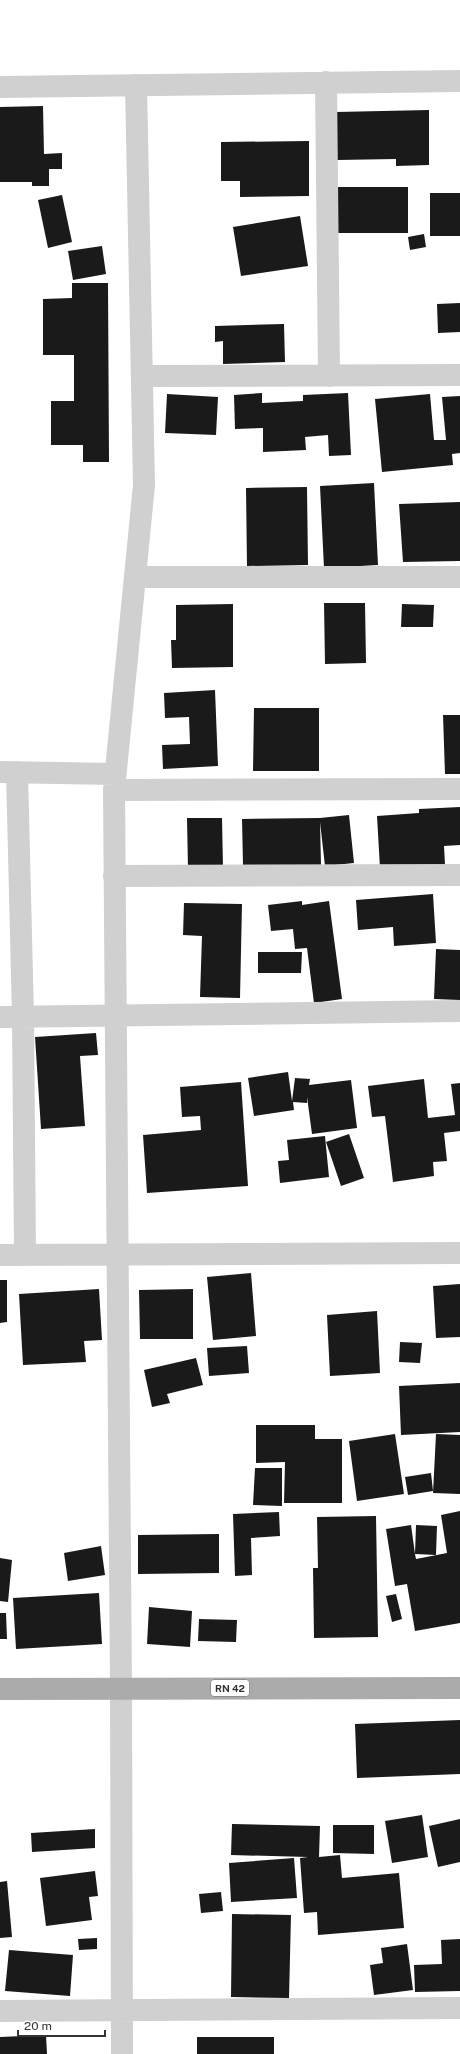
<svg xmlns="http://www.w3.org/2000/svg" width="460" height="2054" font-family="'Public Sans',sans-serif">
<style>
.building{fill:#1a1a1a}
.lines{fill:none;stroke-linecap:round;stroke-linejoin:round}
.minor{stroke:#d0d0d0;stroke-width:22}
.major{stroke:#ababab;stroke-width:22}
.labels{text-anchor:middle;stroke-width:4;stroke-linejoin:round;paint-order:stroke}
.shield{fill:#fff;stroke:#707070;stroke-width:1}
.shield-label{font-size:10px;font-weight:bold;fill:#333}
</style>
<rect width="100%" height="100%" fill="#fff"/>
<path class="building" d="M43,106L44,154L62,153V169H49V186H32V182H0V107Z
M429,110V165L396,166V159L337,160L336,112Z
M309,141V196L240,197V181H221V142Z
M329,187H408V233H328Z
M430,193H460V236H430Z
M62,195L72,242L48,248L38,200Z
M300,216L308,266L241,276L233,227Z
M424,234L426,247L410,250L408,237Z
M102,246L106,274L73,280L68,251Z
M72,283H108L109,462H83V445H51V401H74V355H43V299L72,298Z
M460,303V332L438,333L437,304Z
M284,324L285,362L223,364V341L215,342V326Z
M262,393V403L303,401V395L348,393L351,455L329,456L328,435L305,437L306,450L263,452V428L235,429L234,395Z
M167,394L218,397L216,435L165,433Z
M430,394L434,440H446L442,397L460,396V453L452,454L453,465L382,472L375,399Z
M374,483L378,565L324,568L320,486Z
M307,487L308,565L247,566L246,488Z
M460,502V561L403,562L399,504Z
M324,603H365L366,663L325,664Z
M233,604V667L172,668L171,640H176V605Z
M402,604L434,605L433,627H401Z
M215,690L218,766L163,769L162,745L190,744L189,717L165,718L164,693Z
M254,708H319V771H253Z
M443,715H460V774H445Z
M460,807V845L444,846L445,865L380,868L377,816L419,813V809Z
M349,815L354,863L325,866L320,822L321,865L243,866L242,819L320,818Z
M187,818H222L223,868L188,869Z
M433,894L436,943L394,946L393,927L358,930L356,900Z
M302,901V905L329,901L342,999L314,1003L307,948L295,949L293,929L271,931L268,905Z
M184,903L242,904L240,998L200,997L202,936L183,935Z
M436,949L460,950V1000L434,999Z
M258,952H302L301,973H258Z
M96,1033L98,1055L80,1056L85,1126L41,1129L35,1037Z
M288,1072L292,1101L295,1078L310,1079L309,1085L351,1080L357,1128L312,1134L307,1097V1103L293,1102L294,1110L254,1116L248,1078Z
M424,1079L428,1118L455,1115L451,1084L460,1083V1131L444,1133L447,1161L433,1162L434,1176L393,1182L385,1116L372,1117L368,1086Z
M241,1082L248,1186L147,1193L143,1135L201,1130L200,1116L182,1117L180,1087Z
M349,1134L364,1178L341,1186L326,1142Z
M325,1136L329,1177L280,1183L278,1161L289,1160L287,1140Z
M251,1273L256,1336L213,1340L207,1277Z
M0,1280H7V1322L0,1323Z
M460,1284V1337L436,1338L433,1286Z
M99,1289L102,1340L84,1341L86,1362L23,1365L19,1294Z
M193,1289V1339H140L139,1290Z
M377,1311L380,1373L330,1376L327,1315Z
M400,1342L422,1343L420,1363L399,1362Z
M247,1346L249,1373L209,1376L207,1348Z
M196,1358L203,1385L167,1394L170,1403L152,1407L144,1370Z
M460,1383V1432L401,1435L399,1386Z
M256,1425H315V1439H342V1503H284L285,1462L256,1463Z
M395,1434L404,1494L357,1501L349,1441Z
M436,1434L460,1435V1494L433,1493Z
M255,1468H282V1506L253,1505Z
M431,1473L433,1491L408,1495L405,1477Z
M460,1511V1623L415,1631L407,1584L395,1586L386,1529L411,1525L415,1554L416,1525L437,1526L436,1555L415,1554L416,1559L447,1553L441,1515Z
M279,1512L280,1536L251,1538L252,1575L235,1576L233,1514Z
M376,1516L378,1637L314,1638L313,1568H318L317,1517Z
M219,1534V1573L138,1574V1535Z
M101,1546L105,1575L68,1581L64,1553Z
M0,1558L12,1560L8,1602L0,1601Z
M99,1593L102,1644L16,1649L13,1598Z
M396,1594L402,1619L392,1622L386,1596Z
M149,1607L192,1611L190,1647L147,1644Z
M0,1613H6L7,1639H0Z
M199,1619L237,1620L236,1642L198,1641Z
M460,1720V1774L357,1778L355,1724Z
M422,1815L428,1857L392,1863L385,1821Z
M460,1819V1862L438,1867L429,1826Z
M232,1824L320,1826L319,1857L340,1855L342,1878L399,1873L404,1928L318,1935L317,1912L304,1913L300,1858L308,1857L231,1855Z
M333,1825H374V1854L333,1853Z
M95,1829V1848L32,1852L31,1833Z
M294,1858L297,1898L231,1902L229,1863Z
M95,1871L98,1896L89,1897L92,1920L46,1926L40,1878Z
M7,1881L12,1937L0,1938V1882Z
M221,1892L223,1911L201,1913L199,1894Z
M232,1914L291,1915L289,1998L231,1997Z
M97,1938V1949L79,1950L78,1939Z
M460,1939V1991L415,1992L414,1965L442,1964L441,1940Z
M407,1944L413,1990L374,1995L370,1965L383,1963L381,1948Z
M9,1950L73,1955L70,1996L5,1991Z
M46,2035L47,2054H0V2037Z
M197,2037H274V2054H197Z"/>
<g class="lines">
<path class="minor" d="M326,82L329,376
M0,87L460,81
M142,376L460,375
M135,577H460
M0,772L115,774
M17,772L23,1017L25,1255
M114,790L460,789
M114,876L460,875
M0,1017L460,1011
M0,1255L460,1253
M0,2011L460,2008
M122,2054L121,1688L114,790L144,485L136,85"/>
<path class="major" d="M0,1689L460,1688"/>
</g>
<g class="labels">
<rect class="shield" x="211" y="1680" width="38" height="16" rx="3"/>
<g class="shield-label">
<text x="230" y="1692">RN 42</text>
</g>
</g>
<path d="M18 2030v6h87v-6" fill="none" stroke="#333333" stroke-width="2"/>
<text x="24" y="2030" font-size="12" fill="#333333" stroke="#ffffff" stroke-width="3" paint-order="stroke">20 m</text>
</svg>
